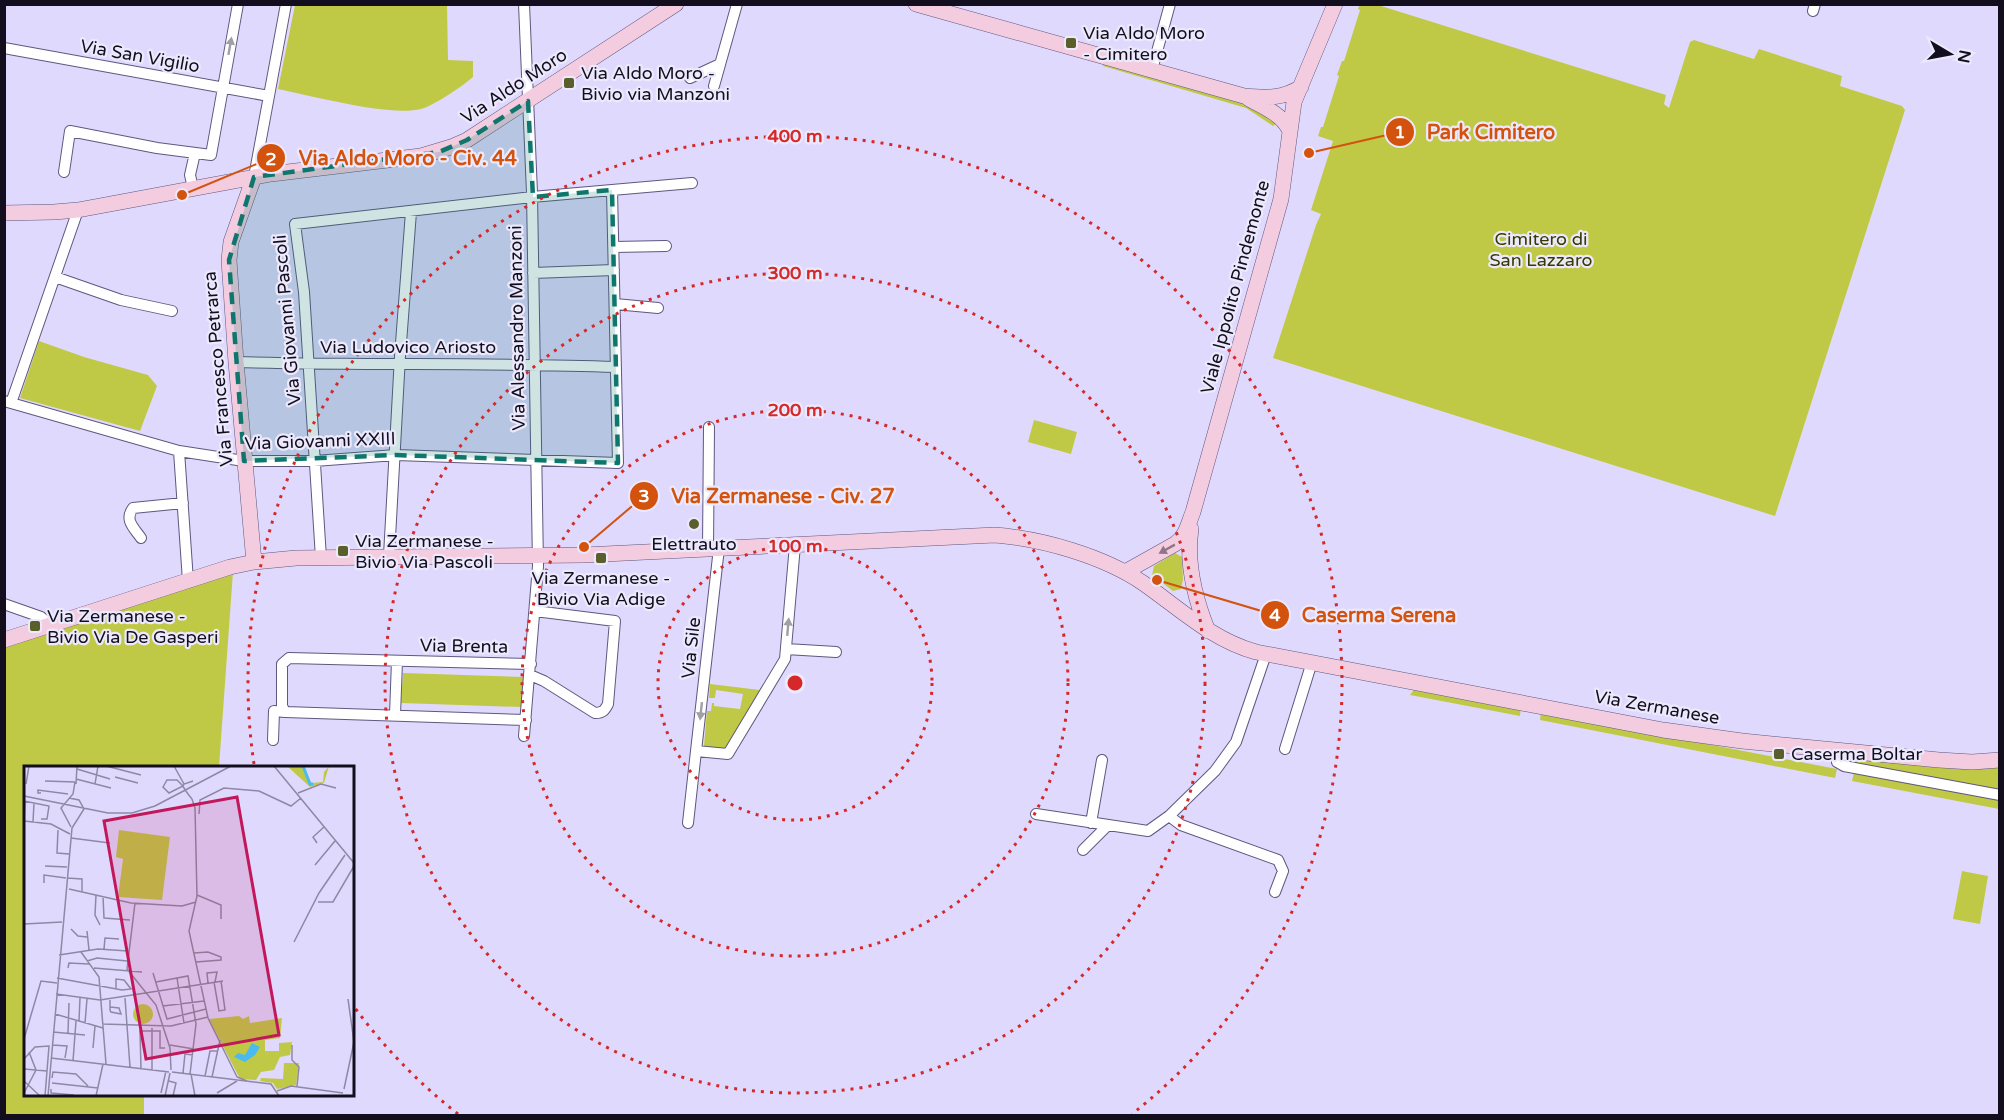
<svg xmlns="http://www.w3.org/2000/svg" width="2004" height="1120" font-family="'Varela Round',sans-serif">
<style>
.green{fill:#c0c946}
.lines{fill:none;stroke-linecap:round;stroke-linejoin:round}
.street-casing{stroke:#5f577e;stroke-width:12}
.secondary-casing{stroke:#5f577e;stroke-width:16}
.street{stroke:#fff;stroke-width:10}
.secondary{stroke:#f4cce0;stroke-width:15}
.oneway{fill:#a09fa5}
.oneway2{fill:#8e7688}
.marked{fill:#0f766e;fill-opacity:0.2;stroke:#0f766e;stroke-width:4.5;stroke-dasharray:12 8;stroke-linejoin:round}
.ring{fill:none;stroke:#d62828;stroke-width:3;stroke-dasharray:3 6}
.poi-dot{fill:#5a5e2b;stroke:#ece9fc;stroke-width:2}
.labels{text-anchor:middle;stroke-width:4.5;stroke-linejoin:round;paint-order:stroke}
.poi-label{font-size:18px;fill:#120e1d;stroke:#ece9fc;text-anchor:start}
.street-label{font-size:18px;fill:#120e1d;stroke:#ece9fc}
.park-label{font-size:18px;fill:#373a00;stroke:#ece9fc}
.inset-river{fill:none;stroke:#4bbaf0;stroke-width:3}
.inset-road{fill:none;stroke:#8e88a4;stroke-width:1.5}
.view{fill:#c2185b;fill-opacity:0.15;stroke:#c2185b;stroke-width:3}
.inset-edge{fill:none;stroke:#120e1d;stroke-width:3}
.centre{fill:#d62828;stroke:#ece9fc;stroke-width:3}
.ring-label{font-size:18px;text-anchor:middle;font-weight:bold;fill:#d62828;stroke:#ece9fc;stroke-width:4.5;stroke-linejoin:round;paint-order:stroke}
.leader{fill:none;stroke:#d3520e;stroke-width:2}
.callout-dot{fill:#d3520e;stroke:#ece9fc;stroke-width:2}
.mark-label{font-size:18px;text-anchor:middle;font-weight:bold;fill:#fff}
.callout-label{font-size:20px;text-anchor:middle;font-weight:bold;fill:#d3520e;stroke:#ece9fc;stroke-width:4.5;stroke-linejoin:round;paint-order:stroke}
</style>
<rect width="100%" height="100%" fill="#e0d9fe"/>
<path class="green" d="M1360,4L1378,5L1666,95L1664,104L1669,108L1690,42L1694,40L1754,59L1759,49L1842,76L1840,86L1902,106L1905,110L1775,516L1273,358L1316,225L1321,214L1311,210L1333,141L1318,136L1321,127H1323L1339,76L1337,75L1342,61H1344L1360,10L1358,9Z
M295,5H447L448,60L473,61V77C463,86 433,106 421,109C390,117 313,96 278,89Z
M1104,62L1245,101L1279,121L1273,126L1246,108L1103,66Z
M39,341L84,357L148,375L157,386L140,431L20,398Z
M1034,420L1077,432L1071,454L1028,442Z
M1175,553L1182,557L1183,580L1181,589L1173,591L1152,575L1154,566Z
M233,572L219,767L26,768V1094L144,1095V1115H5L4,648Z
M403,673L524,677L521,707L401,703Z
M710,684L760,690L727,746L723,749L704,746L707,711H711L712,703H714V706L740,709L743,694L716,690L715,698H709Z
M1416,687L1521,708L1520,716L1410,695Z
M1541,712L1837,769L1835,778L1540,720Z
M1855,758L1999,766V791L1856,764Z
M1854,772L1999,799V809L1852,781Z
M1962,871L1988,876L1980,924L1953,919Z"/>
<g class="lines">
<defs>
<path id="street" d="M524,4L532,193L538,566L524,736
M1813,11L1815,4
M4,48L269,96
M1152,70L1170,4
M690,78L720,64
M714,86L737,4
M64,172L70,131L157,148L211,155L238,4
M254,177L286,4
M193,188L190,175L195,153
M614,247L666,246
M533,273L614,270
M55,277L121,300L172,311
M615,304L658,308
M236,362C362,366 489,362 616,367
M4,401L179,451L244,461H314L396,455L618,463L612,190
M11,403L78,210
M179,451L188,581
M141,538C134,528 124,520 133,508L183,503
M719,548L696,751L728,754L785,659L795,545
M708,549L709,427
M389,556L400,356L411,212
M321,558L304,292L295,224L532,197L692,183
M4,604L41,617L52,626
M786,649L836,652
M530,675L544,681L595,713C603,713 605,710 608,704L615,621L535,611
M395,715L397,661
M526,720L285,712L282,706V664L289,658L531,664
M273,740L274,711L285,712
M1285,749L1312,662
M1837,750V762L1844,766L2000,795
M1036,814L1148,831L1169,816L1215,771L1236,742L1266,654
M1169,816L1181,825L1278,860L1283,871L1275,892
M688,823L696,751
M1091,823L1102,760
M1083,850L1108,825"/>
<path id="secondary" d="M916,4L1244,96C1265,98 1283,99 1301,87
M1249,99C1264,107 1281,114 1289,129
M4,213L54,212L78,210L271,174L421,156L451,147L467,140L676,4
M1191,529C1186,563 1195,599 1208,631
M254,562L236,362L229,260L231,242L254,177
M1125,572L1175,544C1186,537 1188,524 1193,512L1281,199L1294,102L1335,4
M4,640L230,567L254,562L296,558L584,555L995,535C1043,539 1103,556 1143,583C1179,608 1212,640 1256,652L1663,730L1742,741L1939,760L1972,762L2000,760"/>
</defs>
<use href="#street" class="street-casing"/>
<use href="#secondary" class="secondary-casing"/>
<use href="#street" class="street"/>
<use href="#secondary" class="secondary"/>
</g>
<defs><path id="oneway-solid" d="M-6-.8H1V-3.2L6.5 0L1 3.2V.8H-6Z" transform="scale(1.5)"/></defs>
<g class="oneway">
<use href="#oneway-solid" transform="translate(230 46) rotate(-80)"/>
<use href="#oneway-solid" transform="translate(788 627) rotate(-85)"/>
<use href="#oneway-solid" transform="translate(701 711) rotate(96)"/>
</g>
<use class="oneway2" href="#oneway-solid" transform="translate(1167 549) rotate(151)"/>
<path class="marked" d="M528,101L533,197L612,190L618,463L396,455L244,461L229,260L254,177L439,152L467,140Z"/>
<g class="ring">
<circle cx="795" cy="683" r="137"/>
<circle cx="795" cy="683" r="273"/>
<circle cx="795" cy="683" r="410"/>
<path d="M458 1114A547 547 0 0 1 355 1008M254 764A547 547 0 1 1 1132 1114"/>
</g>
<g class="poi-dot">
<rect x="1065" y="37" width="12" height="12" rx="3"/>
<rect x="563" y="77" width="12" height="12" rx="3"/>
<circle cx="694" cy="524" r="6"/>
<rect x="337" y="545" width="12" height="12" rx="3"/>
<rect x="595" y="552" width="12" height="12" rx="3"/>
<rect x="29" y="620" width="12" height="12" rx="3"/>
<rect x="1773" y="748" width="12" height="12" rx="3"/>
</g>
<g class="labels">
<g class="poi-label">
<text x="1083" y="39">Via Aldo Moro<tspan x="1083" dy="21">- Cimitero</tspan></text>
<text x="581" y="79">Via Aldo Moro -<tspan x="581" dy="21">Bivio via Manzoni</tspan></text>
<text x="355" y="547">Via Zermanese -<tspan x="355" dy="21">Bivio Via Pascoli</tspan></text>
<text x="694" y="550" text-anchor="middle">Elettrauto</text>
<text x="601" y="584" text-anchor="middle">Via Zermanese -<tspan x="601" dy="21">Bivio Via Adige</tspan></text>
<text x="47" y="622">Via Zermanese -<tspan x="47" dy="21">Bivio Via De Gasperi</tspan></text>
<text x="1791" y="760">Caserma Boltar</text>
</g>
<g class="street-label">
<text transform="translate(140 56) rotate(10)" y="6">Via San Vigilio</text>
<text transform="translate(514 86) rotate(-33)" y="6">Via Aldo Moro</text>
<text transform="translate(1235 287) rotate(-75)" y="6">Viale Ippolito Pindemonte</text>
<text transform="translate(287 320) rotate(-95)" y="6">Via Giovanni Pascoli</text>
<text transform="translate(517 328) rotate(-91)" y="6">Via Alessandro Manzoni</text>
<text x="408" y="353">Via Ludovico Ariosto</text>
<text transform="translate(218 369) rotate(-95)" y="6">Via Francesco Petrarca</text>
<text transform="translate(320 441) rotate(-2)" y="6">Via Giovanni XXIII</text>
<text transform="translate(464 646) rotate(1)" y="6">Via Brenta</text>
<text transform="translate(691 648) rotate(-84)" y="6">Via Sile</text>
<text transform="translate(1657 707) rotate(10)" y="6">Via Zermanese</text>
</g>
<g class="park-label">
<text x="1541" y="245">Cimitero di<tspan x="1541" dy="21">San Lazzaro</tspan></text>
</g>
</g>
<g transform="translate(24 766)">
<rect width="330" height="330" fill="#e0d9fe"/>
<path d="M263,0H279L287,17L299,16L300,6L305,0L300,17L286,21ZM95,64L146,71L138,134L94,131L99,93L92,91ZM109 248a10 10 0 1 1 20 0a10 10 0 1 1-20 0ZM215,250L219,253L225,250L226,257L258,252L256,272L241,274V285H255V277L268,276L266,289L256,291L250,304L237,306L232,314L216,313L185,253ZM260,297H275L272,319L253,323L249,317L236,315L237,312L259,313Z" fill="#c0c946"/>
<path d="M228,277L236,281L231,289L221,296L210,291L214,287L221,289Z" fill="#4bbaf0"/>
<path class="inset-river" d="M279,0L286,18H289"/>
<path class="inset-road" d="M82,0L117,9M150,0L160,18M250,0L330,97M53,3L86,13M91,11L114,17M52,13L87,22M21,15L51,16M169,15L160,18L159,20L145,27L139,21L143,14H153L158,19L164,28L168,33L171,42L173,130L165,165L184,252L213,311L223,315M2,18L5,0M52,18L53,0M71,18L74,0M17,27H14V24L44,28M274,27L297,18L312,22M0,30L84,47H108L131,40L207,0M0,35L25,40L23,53H17M175,48L176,34L200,22L235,25L267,40L277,32M0,55L27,58L46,68M0,55L1,35M9,56L10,37M47,61L37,42L49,28L51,16M34,64L33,87L45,88M47,72L86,77M293,77L289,71L300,61M291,99L311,75M21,100L43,101M43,112L58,113V125M20,117V109L42,112M45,123L107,137L158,140L172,136M72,129L71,149L76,159M173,129L197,139V153M79,130L80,152L106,154M294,136H309L330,100M111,137L103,203L132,239L146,282L147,304M0,158L38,156M47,163L54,170L63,171M63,165L65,184M270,176L295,127L321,89M80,183L81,172L95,173M57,186L75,211L82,298M170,187L184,186L197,191V194L172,196M35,189L74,183L104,185M63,195L73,192L103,195M44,202L45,197L65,198M70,202L118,206M129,207L143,253L182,243M33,212L98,224L107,223L100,214L92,213V223M153,212L160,257M132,216L164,210L172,258L166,308M190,216L195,245L201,244L197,215M184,217L183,207L193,206L191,216M32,228L76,234L199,215M101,232L106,301M86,234V244L87,246L97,248L95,242L86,241M139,240L180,235M31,248L79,262M55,255L56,232M61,257L63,233M78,258L147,260L184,251M29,266L61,269M44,267L45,237M0,273L17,215L33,217M28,279L43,280L41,292M146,279L170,283M268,279V294L275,301L273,320M69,282L71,260M27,292L145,306M0,293L11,281L25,280L21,330M49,295L52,255M0,303L23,305M117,303L116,265H136V282H141M128,304V262M148,306L247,318L255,330M159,307L161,288L169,289M167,308L171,330M181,310L186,285H193M188,311L196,274M28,312L29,306L52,308L64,320M0,315L16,330M145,315L152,317L149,330M28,317L74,322M27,323V327L50,329M320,323L330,276L324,233M253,325L267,320L319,327M0,327L12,304L5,286M137,327L142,305M193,327L213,315M24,330L48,62L60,43L55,34L45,32M72,330L79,298M141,330L146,307"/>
<path class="view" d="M213,31L255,269L122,293L80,55Z"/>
<rect width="330" height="330" class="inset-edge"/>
</g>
<circle cx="795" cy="683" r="9" class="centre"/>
<g class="ring-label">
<text x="795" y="142">400 m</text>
<text x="795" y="279">300 m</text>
<text x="795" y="416">200 m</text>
<text x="795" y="552">100 m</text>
</g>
<path class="leader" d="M1309 153L1400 132M182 195L271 158M584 547L644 496M1157 580L1275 615"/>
<g class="callout-dot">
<circle cx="1309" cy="153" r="6"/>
<circle cx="182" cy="195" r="6"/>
<circle cx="584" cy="547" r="6"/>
<circle cx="1157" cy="580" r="6"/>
<circle cx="1400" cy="132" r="15"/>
<circle cx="271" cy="158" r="15"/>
<circle cx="644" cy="496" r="15"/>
<circle cx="1275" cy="615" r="15"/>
</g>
<g class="mark-label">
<text x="1400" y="138">1</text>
<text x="271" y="165">2</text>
<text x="644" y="502">3</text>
<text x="1275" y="621">4</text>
</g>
<g class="callout-label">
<text x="1491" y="139">Park Cimitero</text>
<text x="408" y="165">Via Aldo Moro - Civ. 44</text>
<text x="783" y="503">Via Zermanese - Civ. 27</text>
<text x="1379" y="622">Caserma Serena</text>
</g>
<rect width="2004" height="1120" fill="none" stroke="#120e1d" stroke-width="12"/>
<g transform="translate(1950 54) rotate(100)" stroke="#ece9fc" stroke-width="4.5" paint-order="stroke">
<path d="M0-4.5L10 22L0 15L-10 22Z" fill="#120e1d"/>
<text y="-9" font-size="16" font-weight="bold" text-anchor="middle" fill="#120e1d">N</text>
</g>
</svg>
